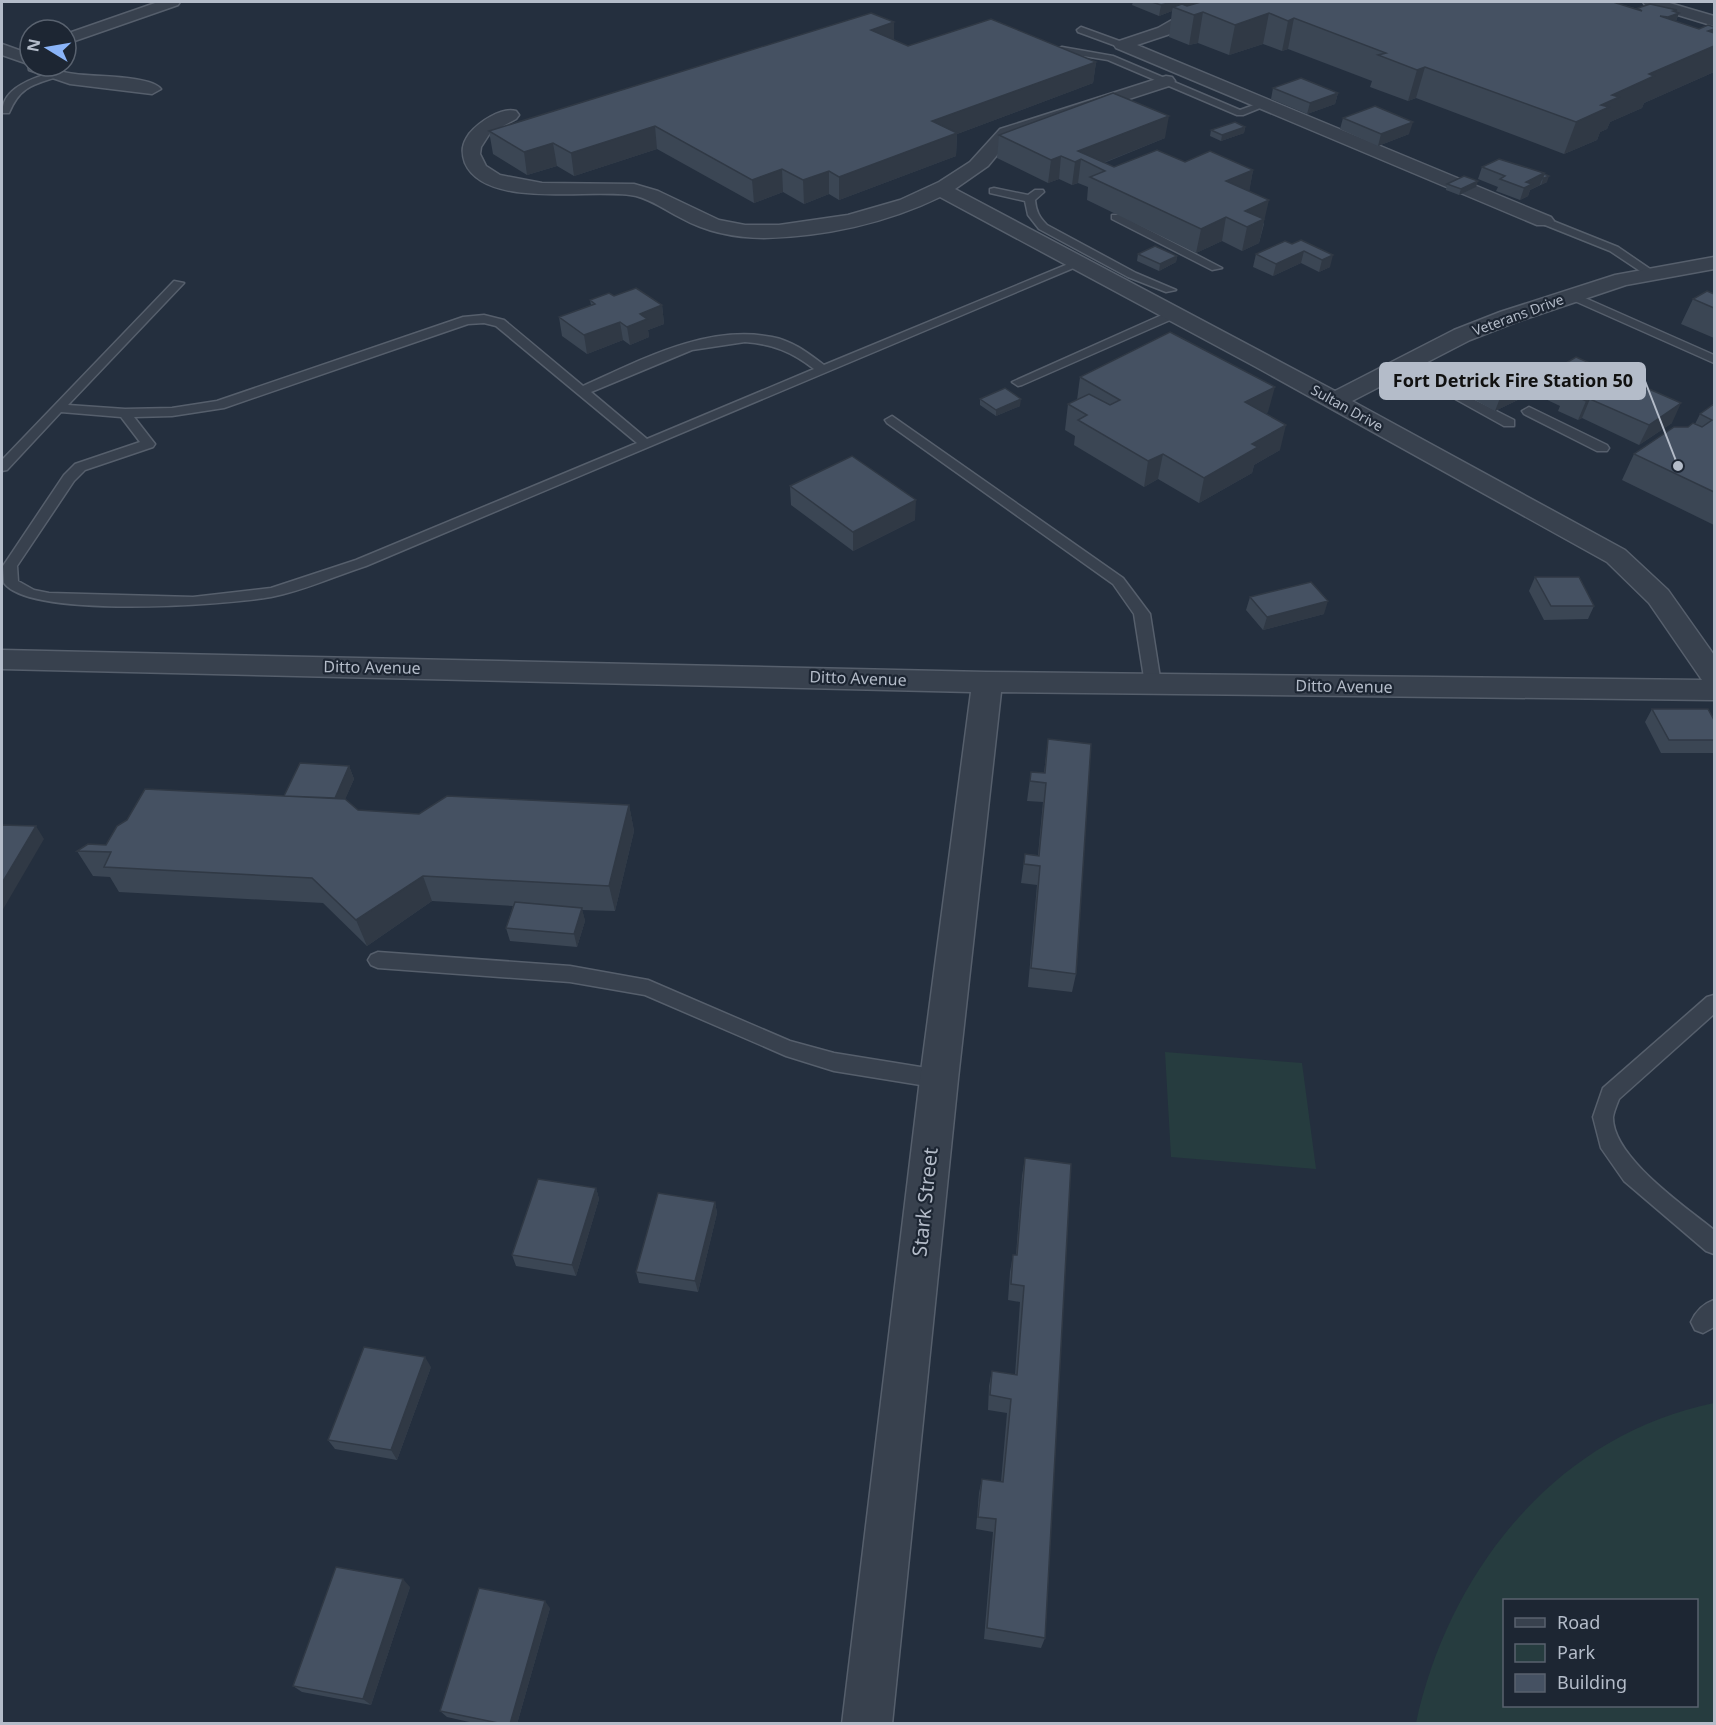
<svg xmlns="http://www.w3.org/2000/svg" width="1716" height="1725" font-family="'Noto Sans',sans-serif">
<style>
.green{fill:#263c3f;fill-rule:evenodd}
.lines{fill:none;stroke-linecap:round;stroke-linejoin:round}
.lane-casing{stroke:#565f6c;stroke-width:3}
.street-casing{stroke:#565f6c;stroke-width:3}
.lane{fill:#38414e;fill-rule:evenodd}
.street{fill:#38414e;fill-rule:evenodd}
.wall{fill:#3b4654}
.shaded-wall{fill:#303945}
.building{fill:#455162;stroke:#303945;stroke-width:1.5}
.labels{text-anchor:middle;stroke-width:4.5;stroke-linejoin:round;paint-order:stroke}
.far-street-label{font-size:14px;fill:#b4bcc9;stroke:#1d2633}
.street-label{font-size:16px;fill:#b4bcc9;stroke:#1d2633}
.near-street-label{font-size:20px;fill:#b4bcc9;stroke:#1d2633}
.leader{fill:none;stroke:#b4bcc9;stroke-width:2}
.callout-dot{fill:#b4bcc9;stroke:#1d2633;stroke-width:2}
.callout{fill:#b4bcc9;stroke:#b4bcc9;stroke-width:2}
.callout-label{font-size:18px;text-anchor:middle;font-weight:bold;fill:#111}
</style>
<rect width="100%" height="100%" fill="#242f3e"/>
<path class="green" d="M1165,1052L1302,1063L1316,1169L1171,1157Z
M1714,1403V1723H1416C1449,1571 1556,1435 1714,1403ZM1504,1600H1696V1706H1504Z"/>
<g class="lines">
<defs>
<path id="lane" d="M1081,27L1125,43L1126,45L1119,47L1078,32L1077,30Z
M1062,47L1113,56L1240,110L1265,101L1270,104L1243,115H1237L1108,60L1059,52V48Z
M54,72L57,73V77C32,85 20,87 9,113H3C0,88 36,77 54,72Z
M994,188L1028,195L1035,190H1043L1044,192L1035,200C1036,211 1039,217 1047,225L1136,273L1176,290L1166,292L1128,277L1039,229L1028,215L1025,201L990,193V189Z
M1112,215H1120L1222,268L1212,270L1112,219Z
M1540,219H1548L1618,247L1656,273L1646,275L1610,251L1540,223Z
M1073,262L1083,264L366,566C335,576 303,591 271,597C225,605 31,619 4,583L3,566L64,475L75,464L140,442L121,417L61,412L7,470L2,471V460L174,281L184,283L68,405L125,409L172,408L217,401L463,317L484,315L504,320L583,386C641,360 707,324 772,337C793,341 808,353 824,365ZM484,323L496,326L637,443L356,560L271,588L193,597L49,593L34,590L18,581L17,566L74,481L85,470L153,447L155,444L134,417L172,416L224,408L468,324ZM745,342C773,344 792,352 814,369L647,439L591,392L692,350Z
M1568,294H1576L1714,355V363L1568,298Z
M1173,310L1177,311V317L1022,385L1018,386L1012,382Z
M1482,369L1488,373L1486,376L1457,391L1514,420V426H1504L1441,391Z
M1529,407L1607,445L1609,448L1607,451H1597L1524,414L1522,411Z
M892,416L1123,578L1150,614L1161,684L1159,688L1153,689L1145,684L1134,614L1113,584L887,423L885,420Z
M378,952L570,966L648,980L790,1041L834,1053L939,1070L946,1073L949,1079L946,1085L939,1088L834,1071L786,1056L645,995L570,982L378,968L371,965L368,960L371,955Z
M1714,995V1014L1619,1099C1617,1104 1614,1111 1613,1117C1612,1157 1686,1207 1714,1230V1254L1706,1251L1624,1181L1601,1148L1593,1117L1603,1088L1707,997Z
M1714,1300V1327L1703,1333L1695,1330L1691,1322C1696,1311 1703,1304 1714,1300Z"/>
<path id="street" d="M158,2H180L178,5L66,44V34Z
M1218,2H1240L1238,5L1198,18L1170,34L1137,45L1551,217L1554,221L1551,225H1537L1116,48L1114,45L1116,42L1158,28L1186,12Z
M1643,2H1666L1714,16V26L1645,5Z
M2,44L30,54V66C51,66 57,72 75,74C93,77 151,75 161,89L152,94L70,84L29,70L28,64L2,55Z
M1166,76L1172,77L1175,81L1172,85L1012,137L988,166L955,189L1335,391L1454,330L1500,312L1615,275L1714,257V269L1626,285L1516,322L1470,340L1352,401L1625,550L1668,590L1714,655V700L1001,692L958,1079L892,1724H842L920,1079L971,692L2,669V650L986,672L1702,680L1649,603L1607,562L1256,367L940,197C887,223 823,237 764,238C736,238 706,232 681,218C667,211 652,200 636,196C596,187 486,211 465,163C461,151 462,144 469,134C479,122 501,107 516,111L519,115L516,119L490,133L481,147L480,154L486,166L500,175L542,183L634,184L658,191L719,220L745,225H779L848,215L900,200L939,182L970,162L1000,129Z"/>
</defs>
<use href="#lane" class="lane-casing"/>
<use href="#street" class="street-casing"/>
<use href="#lane" class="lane"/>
<use href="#street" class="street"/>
</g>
<path class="wall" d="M1133,2H1613L1638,9V8L1679,13L1676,21L1699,29L1714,27V72L1644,103L1642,108L1610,122L1607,129L1600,132L1597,140L1564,154L1416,98L1408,101L1370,87L1372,81L1288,49L1282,51L1263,44L1229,55L1198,43L1189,45L1169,37L1172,11L1159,16L1132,5Z
M894,40L908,46L1096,62L1093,83L957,134L956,156L839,200L829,194L804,204L783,192L754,203L657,149L574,176L557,166L527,175L493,154L489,131Z
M1273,88L1338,93L1335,104L1307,114L1271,99Z
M1343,118L1409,134L1378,146L1340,129Z
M1245,127L1244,133L1221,141L1210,136L1211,130Z
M999,135L1165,138L1104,163L1114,167L1185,162L1253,170L1249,191L1264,224L1259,243L1242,251L1222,241L1196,253L1087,200L1088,187L1078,183L1072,185L1059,179L1048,183L997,158Z
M1482,167L1544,174L1547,182L1530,190L1528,196L1520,200L1496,191L1498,187L1478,179Z
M1447,184L1476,187L1459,195L1446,190Z
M1301,240L1330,267L1319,272L1301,263L1273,276L1253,267L1256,254L1292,244Z
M1138,254L1177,256L1176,262L1159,271L1137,261Z
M1714,294V338L1681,324L1693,299Z
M614,296L662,305L664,324L648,330L649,337L630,345L623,340L587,354L562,336L559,317L591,305L590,300Z
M1544,376L1672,423L1639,445L1582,418L1578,420L1558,411L1560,406L1537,395Z
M1080,377L1268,412L1266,413L1280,450L1254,465L1252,473L1199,503L1158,479L1144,487L1074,445L1075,436L1065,430L1068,404L1077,400Z
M1473,383H1531L1526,396L1495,411L1468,396Z
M980,399L1020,406L996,416L980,405Z
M1714,404V525L1622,480L1634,454L1695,424L1700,414Z
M790,486L915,520L853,551L791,505Z
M1535,577L1594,606L1588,619L1544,620L1529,591Z
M1250,597L1324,614L1263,630L1246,610Z
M1652,709L1714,720V753H1661L1645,722Z
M1048,739L1076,974L1072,992L1028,987L1037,885L1021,883L1025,854L1038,855L1043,802L1027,801L1031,772L1044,773Z
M349,766L354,779L345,799L358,810L419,814L629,805L634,831L615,911L582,910L585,921L577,947L510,941L506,928L513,906L432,901L367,946L323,903L119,892L110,877L93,876L77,851L106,845L284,796Z
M1025,1158L1045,1638L1041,1648L984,1639L993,1532L976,1529L979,1493L982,1479L1001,1482L1007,1413L988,1410L989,1386L992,1371L1015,1375L1020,1302L1008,1300L1010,1272L1013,1255H1016L1022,1176Z
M596,1188L599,1199L576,1276L516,1266L512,1255Z
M715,1202L717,1213L698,1292L639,1283L636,1272Z
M431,1367L397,1460L335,1449L328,1440Z
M410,1587L371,1705L302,1692L293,1686Z
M550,1608L517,1724H478L447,1717L440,1711Z"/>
<path class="shaded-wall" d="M1172,2H1203L1179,9L1173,7L1172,11L1159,16L1161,5Z
M1677,10L1675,15L1679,13L1667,43L1656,48L1668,17L1673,11Z
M1203,12L1198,43L1189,45L1194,15Z
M1269,13L1263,44L1229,55L1235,25Z
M1294,18L1288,49L1282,51L1288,21Z
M894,22V43L871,30Z
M1714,29V72L1644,103L1642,108L1610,122L1607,129L1600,132L1597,140L1564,154L1576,122L1601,105L1612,95L1708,31Z
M1096,62L1093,83L957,134L956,156L839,200V177L932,121Z
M1425,67L1416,98L1408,101L1417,70Z
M1338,93L1335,104L1307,114L1310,103Z
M1169,116L1165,138L1095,166L1081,159L1078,183L1072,185L1075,162L1078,151Z
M1413,122L1409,134L1378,146L1381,134Z
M655,126L657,149L574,176L571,153Z
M1245,127L1244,133L1221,141L1222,135Z
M553,143L557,166L527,175L524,152Z
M1061,156L1059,179L1048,183L1051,160Z
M782,169L783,192L754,203L752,180Z
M1253,170L1249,193L1226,181Z
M829,171V194L804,204L803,180Z
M1544,173L1540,185L1530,190L1528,196L1520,200L1526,182Z
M1549,176L1547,182L1541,185L1543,179Z
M1478,181L1476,187L1459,195L1461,189Z
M1269,200L1259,243L1242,251L1247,227L1245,211Z
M1226,217L1222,241L1196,253L1201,229Z
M1304,251L1301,263L1273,276L1276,264Z
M1333,255L1330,267L1319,272L1322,260Z
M1177,256L1176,262L1159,271L1160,264Z
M662,305L664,324L648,330L649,337L630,345L627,327L640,314Z
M620,322L623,340L587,354L584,335Z
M1531,383L1526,396L1495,411L1500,398Z
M1275,387L1268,412L1239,428L1245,402Z
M1021,399L1020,406L996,416V410Z
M1590,399L1582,418L1578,420L1586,401Z
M1681,403L1672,423L1639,445L1649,425Z
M1286,425L1280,450L1254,465L1252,473L1199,503L1204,478L1252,444Z
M1163,454L1158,479L1144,487L1148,461Z
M916,500L915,520L853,551V532Z
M1328,601L1324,614L1263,630L1267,617Z
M349,766L354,779L338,816L333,803Z
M629,805L634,831L615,911L609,886Z
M36,826L44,839L2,911V883Z
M423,876L432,901L367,946L356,920Z
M582,908L585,921L577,947L574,934Z
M596,1188L599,1199L576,1276L572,1265Z
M715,1202L717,1213L698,1292L695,1281Z
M425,1357L431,1367L397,1460L391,1450Z
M403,1579L410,1587L371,1705L363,1699Z
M545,1601L550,1608L517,1724H510Z"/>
<path class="building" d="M1152,2H1172L1161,5Z
M1201,2H1613L1642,11L1638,8L1650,4L1677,10L1673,11L1679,13L1668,17L1660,16L1699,29L1708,25L1714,27V29L1708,31L1714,33V46L1649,74L1654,76L1612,95L1619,97L1601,105L1609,107L1576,122L1425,67L1417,70L1378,55L1386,53L1294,18L1288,21L1269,13L1235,25L1203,12L1194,15L1173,7L1182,4L1187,6Z
M871,13L894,22L871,30L908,46L991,19L1096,62L932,121L957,133L839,177L829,171L803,180L782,169L752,180L655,126L571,153L553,143L524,152L489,131Z
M1301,78L1338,93L1310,103L1273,88Z
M1113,93L1169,116L1078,151L1114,167L1157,150L1185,162L1210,151L1253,170L1226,181L1269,200L1245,211L1264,219L1247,227L1226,217L1201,229L1090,177L1105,171L1081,159L1075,162L1061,156L1051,160L999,135Z
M1375,106L1413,122L1381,134L1343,118Z
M1235,122L1245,127L1222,135L1211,130Z
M1499,159L1544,173L1526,182L1532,184L1524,188L1500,179L1505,176L1482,167Z
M1544,174L1549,176L1542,179Z
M1464,176L1478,181L1461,189L1447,184Z
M1301,240L1333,255L1322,260L1304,251L1276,264L1256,254L1285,241L1292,244Z
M1155,246L1177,256L1160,264L1138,254Z
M636,288L662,305L640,314L647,319L627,327L620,322L584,335L559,317L595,304L590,300L609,293L614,296Z
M1707,291L1714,294V308L1693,299Z
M1170,332L1275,387L1245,402L1286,425L1252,444L1258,447L1204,478L1163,454L1148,461L1078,420L1087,415L1068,404L1089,394L1110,405L1120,400L1080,377Z
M1576,357L1681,403L1649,425L1590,399L1586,401L1566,392L1571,388L1544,376Z
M1005,388L1021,399L996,410L980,399Z
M1714,404V492L1634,454L1674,427H1688L1693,423L1702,427L1712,420L1700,414Z
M852,456L916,500L853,532L790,486Z
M1535,577H1579L1594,606H1551Z
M1311,582L1328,601L1267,617L1250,597Z
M1652,709H1708L1714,720V740H1669Z
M1048,739L1091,744L1076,974L1031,968L1040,866L1024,864L1025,854L1039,856L1046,783L1030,781L1031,772L1045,773Z
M300,763L349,766L335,798L284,796Z
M145,789L345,799L358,810L419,814L447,796L629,805L609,886L423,876L356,920L312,878L104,867L111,852L77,851L88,844L106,845L117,826L127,820Z
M2,825L36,826L2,883Z
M515,902L582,908L574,934L506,928Z
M1025,1158L1071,1164L1045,1638L987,1628L996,1519L978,1517L982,1479L1003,1482L1011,1399L990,1395L992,1371L1017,1375L1024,1286L1011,1284L1013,1255H1017Z
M538,1179L596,1188L572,1265L512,1255Z
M658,1193L715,1202L695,1281L636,1272Z
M364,1347L425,1357L391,1450L328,1440Z
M336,1567L403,1579L363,1699L293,1686Z
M479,1588L545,1601L510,1724H503L440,1711Z"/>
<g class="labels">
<g class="far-street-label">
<text transform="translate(1518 315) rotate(-20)" y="5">Veterans Drive</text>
<text transform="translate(1347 408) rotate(29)" y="5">Sultan Drive</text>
</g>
<g class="street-label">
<text transform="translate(372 667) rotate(1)" y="6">Ditto Avenue</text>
<text transform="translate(858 678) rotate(2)" y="6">Ditto Avenue</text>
<text transform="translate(1344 686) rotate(1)" y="6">Ditto Avenue</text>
</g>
<g class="near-street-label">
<text transform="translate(925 1202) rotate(-84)" y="7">Stark Street</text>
</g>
</g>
<path class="leader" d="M1678 466L1645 381"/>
<circle class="callout-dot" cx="1678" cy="466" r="6"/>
<rect class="callout" x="1380" y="363" width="265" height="36" rx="6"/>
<g class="callout-label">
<text x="1513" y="387">Fort Detrick Fire Station 50</text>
</g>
<rect width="1716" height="1725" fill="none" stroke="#b4bcc9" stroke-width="6"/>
<rect x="1503" y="1599" width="195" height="108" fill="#1d2633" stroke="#59626f" stroke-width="1.5"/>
<rect x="1515" y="1618" width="30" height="9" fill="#38414e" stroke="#59626f" stroke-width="1.5"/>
<text x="1557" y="1629" font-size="18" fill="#b4bcc9">Road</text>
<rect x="1515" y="1644" width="30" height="18" fill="#263c3f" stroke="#59626f" stroke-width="1.5"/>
<text x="1557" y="1659" font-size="18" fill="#b4bcc9">Park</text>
<rect x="1515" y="1674" width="30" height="18" fill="#455162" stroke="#59626f" stroke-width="1.5"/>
<text x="1557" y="1689" font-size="18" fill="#b4bcc9">Building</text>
<g transform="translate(48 48) rotate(281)"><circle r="28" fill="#1d2633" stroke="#59626f" stroke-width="1.5"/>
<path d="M0-4.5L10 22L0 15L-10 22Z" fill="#8ab4f8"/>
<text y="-9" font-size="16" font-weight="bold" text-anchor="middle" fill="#b4bcc9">N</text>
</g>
</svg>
